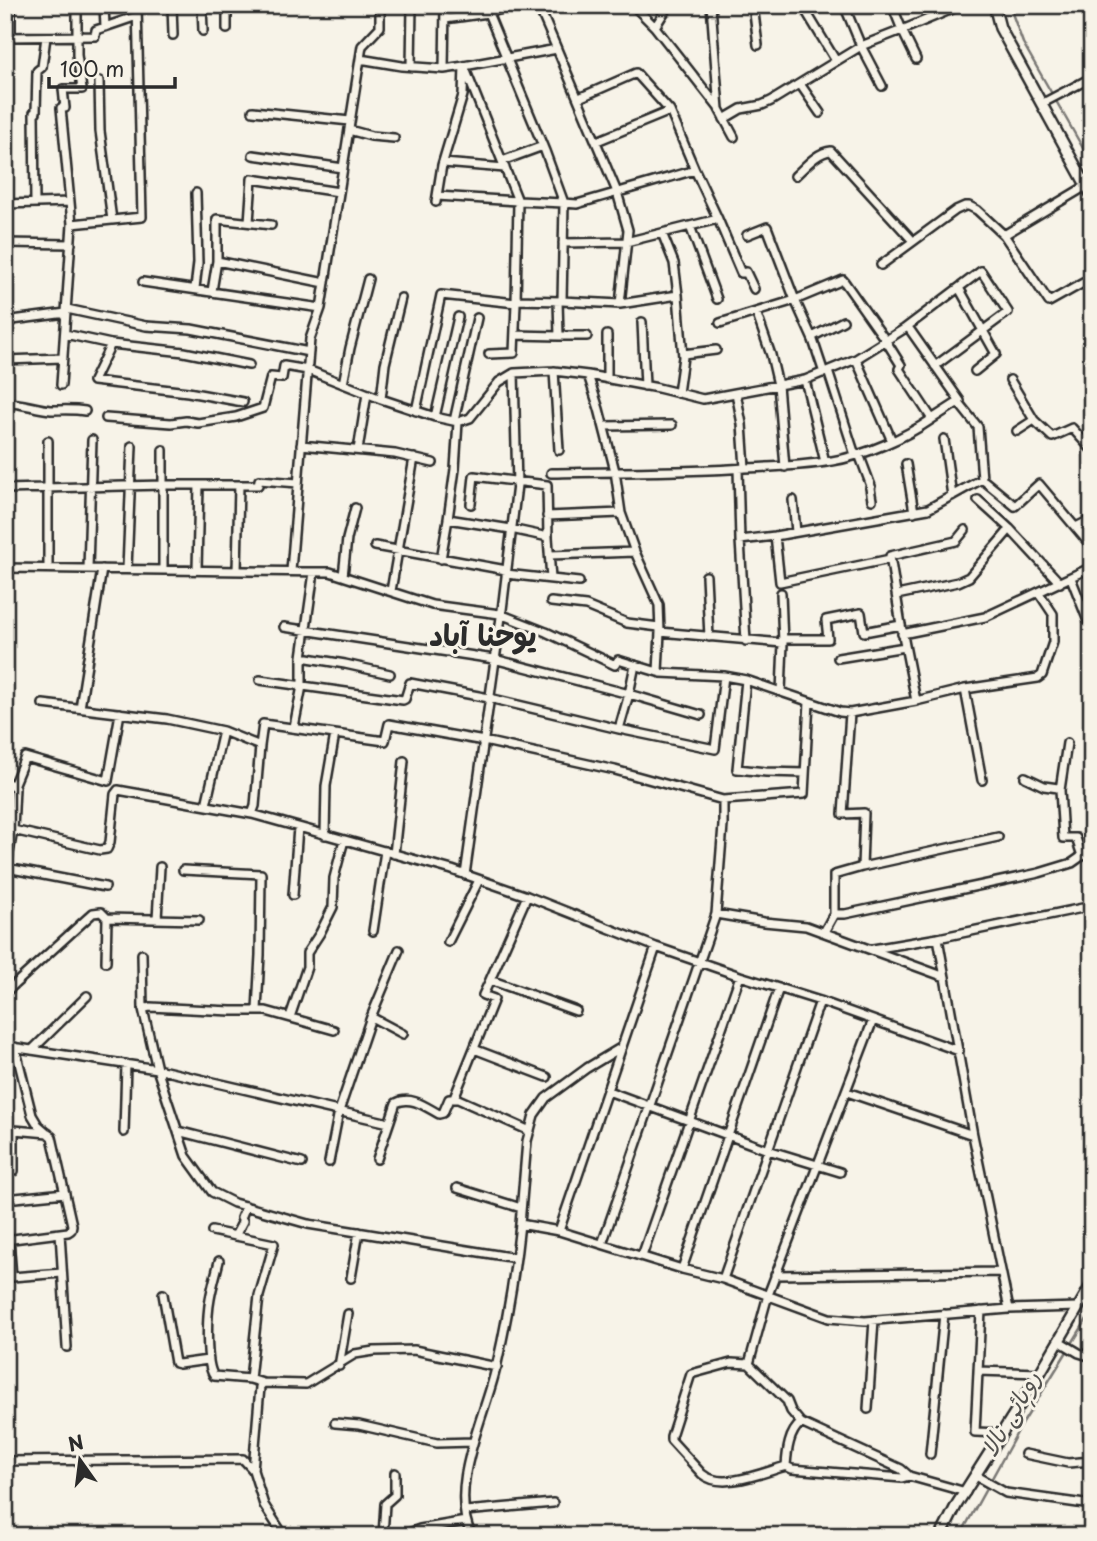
<svg xmlns="http://www.w3.org/2000/svg" width="1097" height="1541" font-family="'Playpen Sans','Playpen Sans Arabic',sans-serif">
<style>
.lines{fill:none;stroke-linecap:round;stroke-linejoin:round}
.stream{stroke:#7a7874;stroke-width:2.5}
.minor-casing{stroke:#2b2b2b;stroke-width:12}
.tertiary-casing{stroke:#2b2b2b;stroke-width:14}
.minor{stroke:#f7f3e8;stroke-width:7}
.tertiary{stroke:#f7f3e8;stroke-width:9}
.labels{text-anchor:middle;stroke-width:6;stroke-linejoin:round;paint-order:stroke}
.water-label{font-size:24px;font-style:italic;fill:#53524f;stroke:#f7f3e8}
.district-label{font-size:30px;font-weight:bold;fill:#2b2b2b;stroke:#f7f3e8}
</style>
<rect width="100%" height="100%" fill="#f7f3e8"/>
<filter id="ink" filterUnits="userSpaceOnUse"><feTurbulence type="fractalNoise" baseFrequency=".0143" numOctaves="2"/><feDisplacementMap in="SourceGraphic" scale="14" xChannelSelector="R" yChannelSelector="G"/><feConvolveMatrix kernelMatrix="1 2 1 2 8 2 1 2 1" color-interpolation-filters="sRGB"/></filter>
<g filter="url(#ink)">
<g class="lines">
<path class="stream" d="M1009,5L1023,43L1092,164
M960,1536L1018,1431L1092,1311"/>
<defs>
<path id="minor" d="M104,5L105,27
M172,5L173,35
M202,5L203,31
M538,5L557,49
M633,5L655,27L718,107
M711,5L719,109L734,137
M753,5L758,45
M805,5L807,13L836,61
M844,5L861,46L882,86
M892,5L902,30L962,5
M488,13L515,5
M655,27L665,11L666,5
M227,29V5
M5,37L95,36L96,30L137,16
M11,37V5
M360,59L402,66L444,69L445,5
M411,67L412,5
M444,69L464,66L518,201L564,203L545,151L488,13L445,19
M99,81L100,131L112,220
M800,84L820,113
M579,98L636,73L670,111L597,141
M1041,104L1085,81L1092,83
M253,111L350,121
M670,111L695,170
M724,119L741,109L762,105L771,101L861,46L902,30L916,59
M349,130L371,136L394,138
M253,155L343,168
M502,161L543,146
M443,163L505,168
M795,176C805,167 817,152 831,151L913,241
M437,196L518,201L516,303
M70,202L61,108H65L63,89H82L77,55V5
M436,202L442,165L463,95L464,66L557,49L617,192L628,230L620,304L562,301
M35,203L34,113L36,112L37,71L42,67L46,37
M5,204L70,202L72,224L142,217L137,5
M249,222L252,179L339,192
M690,226L717,299
M662,233L674,263L678,295L683,357L678,393
M747,235L767,227L795,300L813,340L824,373
M1004,235L1086,186
M5,243L71,244
M563,243L626,242L718,219L741,273L746,272L754,289
M217,261V219L271,225
M881,265L956,210L965,206H969L977,210L1004,235L1049,302L1092,278
M143,282L321,308
M195,288L198,263L196,193
M959,288L996,354L975,371
M212,291L217,261L325,283
M516,300L562,301L564,203L577,204L695,170L718,219
M620,304L678,295
M67,309L146,326L191,329L309,352
M756,312L771,355L778,385L785,467
M5,321L66,313
M642,322L645,386
M720,323L795,300L843,280L886,341L901,365L899,369L932,419C906,437 864,456 832,461C803,466 774,467 745,468L742,424L736,393
M908,327L960,401L932,419
M65,334L111,344L184,352L249,365
M515,335L559,336L558,301
M607,335V379
M559,336H587
M812,337L843,321
M111,344L93,381L188,392L243,402
M683,354L716,350
M856,359L892,441
M5,360L63,358
M554,371L559,450
M828,371L855,455
M588,375L599,409L615,471L621,513L635,552
M805,380L825,462
M1010,380L1034,420
M343,384L350,348L368,279
M61,385L72,224
M381,399L385,364L401,298
M5,403C21,402 35,409 51,410C62,410 73,409 85,411
M416,411L441,295L516,303L514,353L489,354
M435,417L458,317
M106,418L171,423L186,421L198,423L236,417L263,408L271,377L282,378L284,366L308,370L381,399L435,417L458,422L470,418L499,382L514,373L554,371L588,375L658,388L703,399L805,380L856,359L904,329L981,271L1008,312L935,366
M454,421L477,318
M604,426L672,425
M1017,431L1034,420L1052,437L1072,428L1092,450
M944,439L952,496
M301,445L395,454L433,463
M358,450L367,394
M859,454L871,486L870,488L872,500
M906,464L914,512
M738,469L740,540L746,641
M551,473C616,471 680,473 745,468
M982,479L1015,506L1039,484L1092,547
M5,489L163,485V450
M793,500L796,532
M978,500L1010,529L1060,583
M471,504L474,476L547,485L548,537
M547,516L621,513
M448,519L455,469L458,422
M1076,527L1092,519
M775,536L780,582L890,559
M740,540L775,536L928,509L982,479L978,427L958,402
M375,546L506,570
M550,555L635,552L659,605L660,632L658,672
M441,559L448,519L511,529L548,537L551,579
M5,568L330,572L432,605L500,614L546,632L615,665L618,660L661,673L724,676L746,680L781,692
M48,568V441
M88,569L92,440
M127,569L132,446
M163,570V485H199
M197,570L199,485H239
M237,571L239,485H258L259,480L298,483
M291,571L310,339L321,308L362,46L380,27V5
M506,574L579,582
M343,576L347,539L355,508
M706,576L709,637
M1071,578L1088,621
M391,591L414,458
M781,593L783,643
M897,595L958,582L969,577L1010,529
M551,602L586,606L627,623L659,627
M284,627L494,659L629,694L701,715
M660,632L783,643L781,692L840,712L850,713L916,701L965,689L1038,678L1042,675L1053,642V614L1039,593
M902,634L985,617L1092,567
M783,639H828L826,620L861,613L864,632L901,625
M302,657L314,572
M838,658L905,647
M260,680L403,700L405,699L410,683L489,698L619,729L629,694L635,665
M746,680L737,769L766,772L805,773
M965,689L982,780
M916,701L901,625L890,556L956,541L965,530
M43,704L167,719L223,731L260,746L263,724L385,741L389,724L484,741L615,770L723,800L804,794L809,702
M80,708L102,569
M294,727L302,686V657L345,664L390,674
M619,729L715,749L724,676
M1025,777L1044,786L1058,788L1060,790L1063,838H1076L1082,856
M5,783L10,784L15,788L13,830L5,877
M13,786L25,757L108,781L120,713
M1060,790L1067,743
M206,805L223,731
M252,814L255,806L260,746
M13,830L100,850L107,849L110,842L115,794L118,790L252,814L452,870L527,896L656,947L740,976L820,1001L959,1051
M325,835L326,786L335,734
M394,854L404,761
M862,867L998,837
M7,868L105,887
M183,870L261,874L260,955L257,1010
M465,875L502,610L517,485L514,373
M293,895L298,827
M527,896L490,980L576,1011
M716,914L723,825V800
M834,914V875L862,867L864,813L843,814L850,713
M157,919L160,867
M373,931L385,851
M824,932L834,914H845L1039,873L1072,863L1082,856L1092,854
M448,942L479,880
M873,949L938,938
M142,954L143,1009
M106,962L107,918
M5,993L93,913L101,912L107,918L199,920
M290,1017L307,967V953L320,933L333,907L334,878L344,840
M371,1017L399,950
M334,1030L266,1011H231L150,1007L143,1009L157,1069L186,1156L212,1192L234,1203L308,1224L516,1258
M5,1046L157,1069L389,1123
M474,1049L547,1077
M32,1050L87,996
M608,1091L768,1150L840,1172
M847,1092L973,1135
M454,1098L494,999L483,995L490,980
M178,1131L302,1163
M124,1132L126,1064
M377,1159L396,1103C411,1095 426,1107 439,1114L443,1113L449,1099H458L530,1131
M329,1162L339,1111L371,1017L403,1034
M14,1171V1130L48,1133
M457,1188L521,1208
M15,1198L65,1193
M520,1224L527,1141L534,1115L546,1098L587,1068L622,1047
M212,1231L274,1244L259,1296L250,1379
M559,1231L656,947
M60,1233L67,1347
M235,1236L243,1221L241,1218L246,1206
M5,1240L68,1232L71,1230L72,1225L52,1137L38,1125L32,1115L15,1047
M9,1240L12,1277L62,1273
M602,1244L716,914L764,922L806,926L945,977
M642,1256L740,976
M219,1261C216,1274 212,1287 210,1299C207,1315 205,1364 214,1376L250,1379L263,1383
M682,1269L779,988
M775,1275L1001,1272
M351,1278L359,1232
M723,1279L820,1001
M163,1294L175,1363L179,1364L208,1360
M1009,1309L973,1135L938,938L1092,906
M981,1311L975,1432L1002,1433
M1059,1341L1079,1353L1092,1357
M749,1364L768,1295L873,1020
M339,1366L348,1314
M978,1371L1040,1373
M868,1409L874,1320
M335,1423L359,1425L437,1443L473,1442
M801,1423C789,1432 787,1451 786,1466L792,1469L902,1478L909,1476
M930,1454L944,1314
M1025,1454L1068,1463L1092,1461
M5,1461L243,1459L253,1470L264,1505L284,1536
M786,1466C764,1472 722,1491 702,1474L671,1440V1436L691,1374L731,1363L749,1364L787,1401L791,1411L801,1423L901,1469L909,1476L966,1492
M253,1470L260,1387L263,1383L306,1384L355,1354L374,1351L414,1350L497,1367
M976,1476L1006,1493L1092,1505
M465,1511L553,1503
M5,1535L101,1536
M383,1536L385,1504L395,1495V1473
M400,1536L420,1529L466,1521
M472,1536C447,1487 485,1417 496,1368C507,1321 515,1272 520,1224L559,1231L682,1269L723,1279L829,1318L865,1321L1009,1309L1078,1307"/>
<path id="tertiary" d="M994,5L1000,28L1092,196
M941,1536L957,1504L1040,1373L1092,1284"/>
</defs>
<use href="#minor" class="minor-casing"/>
<use href="#tertiary" class="tertiary-casing"/>
<use href="#minor" class="minor"/>
<use href="#tertiary" class="tertiary"/>
</g>
</g>
<g class="labels">
<g class="water-label">
<text transform="translate(1011 1414) rotate(-60)" y="8">روہائی نالا</text>
</g>
<g class="district-label">
<text x="483" y="646">یوحنا آباد</text>
</g>
</g>
<rect width="1097" height="1541" fill="none" stroke="#f7f3e8" stroke-width="28"/>
<rect x="14" y="14" width="1069" height="1513" fill="none" stroke="#2b2b2b" stroke-width="2.5" filter="url(#ink)"/>
<g transform="translate(80 1460) rotate(346)" stroke="#f7f3e8" stroke-width="5" paint-order="stroke">
<path d="M0-5L12 26L0 18L-12 26Z" fill="#2b2b2b"/>
<text y="-10" font-size="19" font-weight="bold" text-anchor="middle" fill="#2b2b2b">N</text>
</g>
<path d="M49 77v10h126v-10" fill="none" stroke="#2b2b2b" stroke-width="3.5"/>
<text x="60" y="77" font-size="21" fill="#2b2b2b" stroke="#f7f3e8" stroke-width="5" paint-order="stroke">100 m</text>
</svg>
